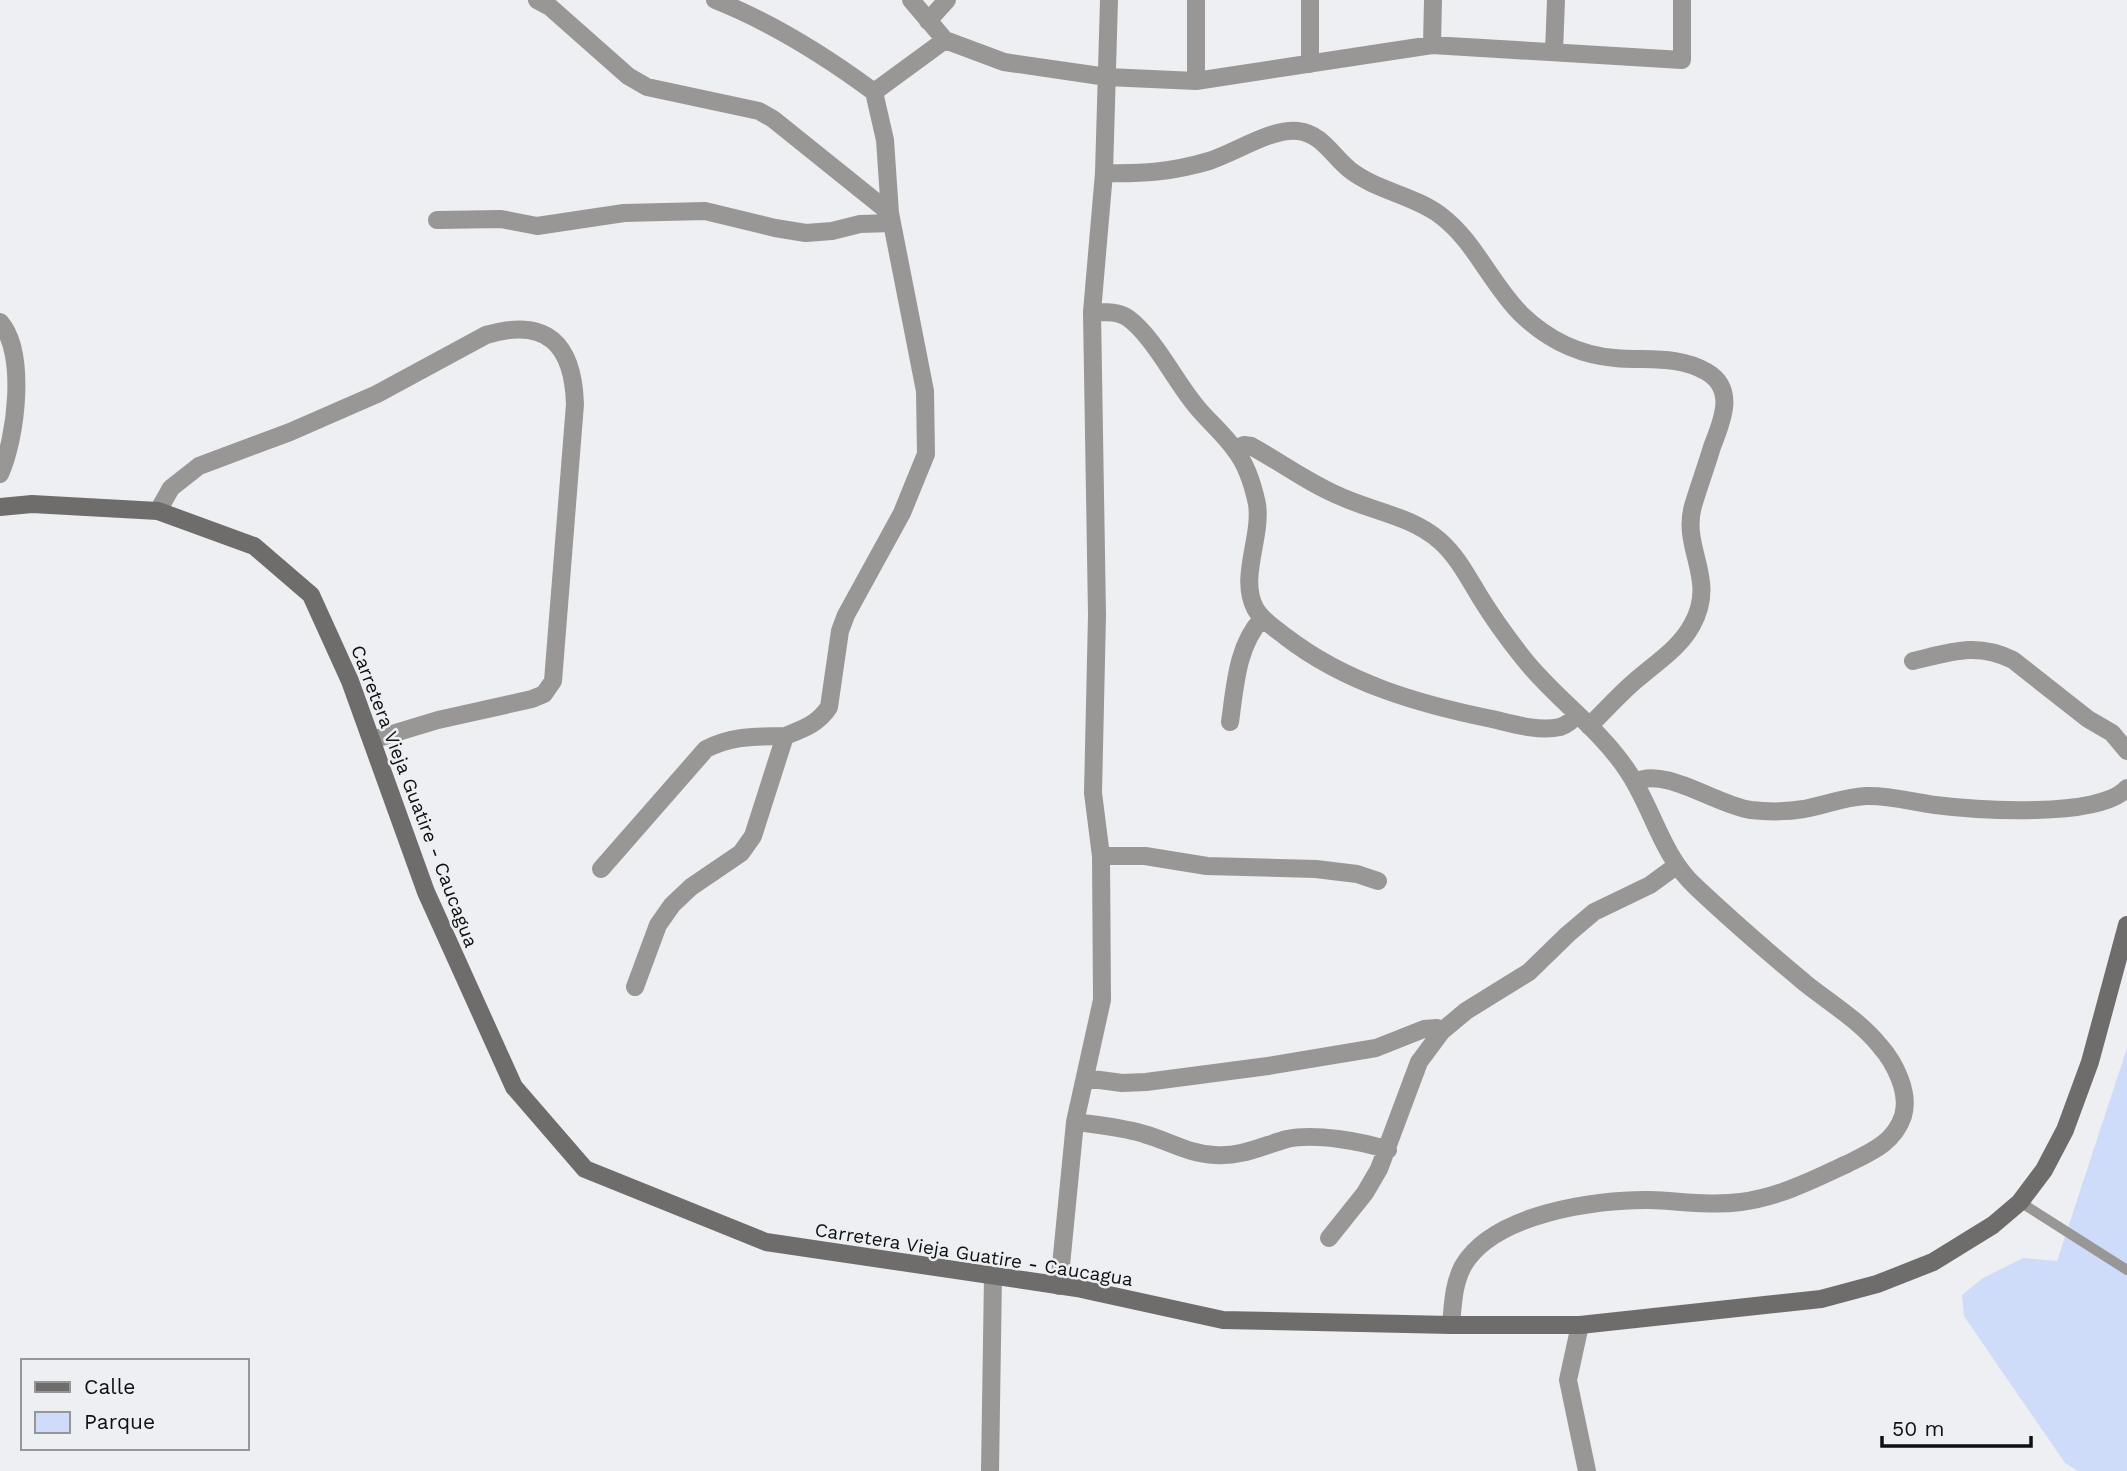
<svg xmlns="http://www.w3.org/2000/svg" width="2127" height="1471" font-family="'Work Sans',sans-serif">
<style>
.green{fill:#cedcf9}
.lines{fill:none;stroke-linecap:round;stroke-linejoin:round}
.lane{stroke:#989796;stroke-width:10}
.street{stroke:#989796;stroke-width:18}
.secondary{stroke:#6f6d6c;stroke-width:18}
.labels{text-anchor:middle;stroke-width:5;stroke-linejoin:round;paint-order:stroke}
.street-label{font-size:19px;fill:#0f1011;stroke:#edeff2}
</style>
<rect width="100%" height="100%" fill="#edeff2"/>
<path class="green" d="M2127,1048V1471H2078L2065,1463L1964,1316L1962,1295L1983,1278L2023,1258L2057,1261Z"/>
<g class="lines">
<path class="lane" d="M2020,1202L2127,1270"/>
<path class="street" d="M537,0L550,7L628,76L647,87L759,111L773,119L890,213
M715,0C773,23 824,55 874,92L945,40
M911,0L945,40L1004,62L1107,77L1196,81L1432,45L1682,60V0
M1196,0V81
M1310,0V64
M928,21L947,0
M1432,45L1433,0
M1554,52L1556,0
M1104,173C1142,174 1172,172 1209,161C1235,153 1271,128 1298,131C1323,134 1332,156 1350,170C1377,191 1413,195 1440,215C1475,241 1490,283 1521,314C1547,339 1578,355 1615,358C1647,361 1678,355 1707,372C1737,390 1721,423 1712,447C1706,467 1699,486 1693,506C1681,549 1718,579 1692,625C1680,647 1660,660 1641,676C1622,691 1606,710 1589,726
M437,220L501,219L537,226L624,213L705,211L775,228L806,233L832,231L860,224L892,223
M1092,312C1104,312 1118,311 1128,318C1154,337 1175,381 1196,406C1208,421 1224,434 1235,450C1247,465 1253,485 1257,504C1262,538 1239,577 1255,608C1262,621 1275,628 1286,637C1346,683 1418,704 1492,719C1513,724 1539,732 1560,727C1567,725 1572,720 1577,715
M0,322C27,353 16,439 0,474
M1235,449L1244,445L1251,446C1282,463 1311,485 1344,498C1376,512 1413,517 1440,541C1457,556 1468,577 1480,597C1493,618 1508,639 1524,659C1555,698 1599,728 1627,770C1653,808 1661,855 1696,887C1731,920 1768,952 1805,983C1830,1003 1860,1021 1880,1046C1895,1063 1910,1093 1903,1116C1894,1143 1871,1152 1847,1164C1813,1180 1779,1197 1741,1202C1710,1206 1680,1201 1650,1200C1595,1199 1493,1214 1463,1266C1453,1285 1453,1305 1451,1325
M158,511L171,488L199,466L290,432L377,394L486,335C547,317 573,344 575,404L553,681L544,694L532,699L438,720L372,740
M1913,661C1951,652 1977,642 2013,660L2088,719L2112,733L2127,751
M1230,722C1235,687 1237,645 1262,619
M1635,782C1665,766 1716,805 1751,810C1768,812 1786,812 1804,809C1825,805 1845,797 1866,796C1889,795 1912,802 1935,805C1975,810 2100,819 2127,788
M1101,856H1145L1207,866L1316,869L1357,874L1378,881
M601,869L706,749C734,735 755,737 785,736
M635,987L658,925L672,905L691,887L741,853L753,836L785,736C803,729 818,724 829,707L840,631L846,615L902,513L926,454L925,391L890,213L885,140L874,92
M1085,1078L1122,1083L1146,1082L1268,1066L1376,1048L1424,1029L1437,1028L1442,1031
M1075,1122C1099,1125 1121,1127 1144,1134C1169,1141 1188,1154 1215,1155C1241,1157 1262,1146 1287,1139C1315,1133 1361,1141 1388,1150
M1329,1238L1365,1193L1379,1169L1419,1062L1442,1031L1466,1011L1529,972L1568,934L1594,912L1650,885L1676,866
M1059,1286L1075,1122L1102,1000L1101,856L1093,793L1097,615L1092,312L1104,173L1109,0
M1580,1325L1568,1380L1587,1471
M990,1471L993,1276"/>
<path class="secondary" d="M0,507L32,504L158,511L254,546L311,595L350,681L426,892L514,1087L585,1169L766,1242L1077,1288L1223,1320L1451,1325H1580L1821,1299L1877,1284L1933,1262L1993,1225L2020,1202L2044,1170L2065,1130L2090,1062L2127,925"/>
</g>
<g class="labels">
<g class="street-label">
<text transform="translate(415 796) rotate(69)" y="7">Carretera Vieja Guatire - Caucagua</text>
<text transform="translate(974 1254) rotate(9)" y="7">Carretera Vieja Guatire - Caucagua</text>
</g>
</g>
<rect x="21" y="1359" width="228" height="91" fill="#edeff2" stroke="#949698" stroke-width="2"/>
<rect x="35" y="1382" width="35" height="10" fill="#6f6d6c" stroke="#949698" stroke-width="2"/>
<text x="84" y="1394" font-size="21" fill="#0f1011">Calle</text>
<rect x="35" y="1412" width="35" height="21" fill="#cedcf9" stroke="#949698" stroke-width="2"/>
<text x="84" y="1429" font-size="21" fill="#0f1011">Parque</text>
<path d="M1882 1436v10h149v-10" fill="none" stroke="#0f1011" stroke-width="3.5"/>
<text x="1892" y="1436" font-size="21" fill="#0f1011" stroke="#edeff2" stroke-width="5" paint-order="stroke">50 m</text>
</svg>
